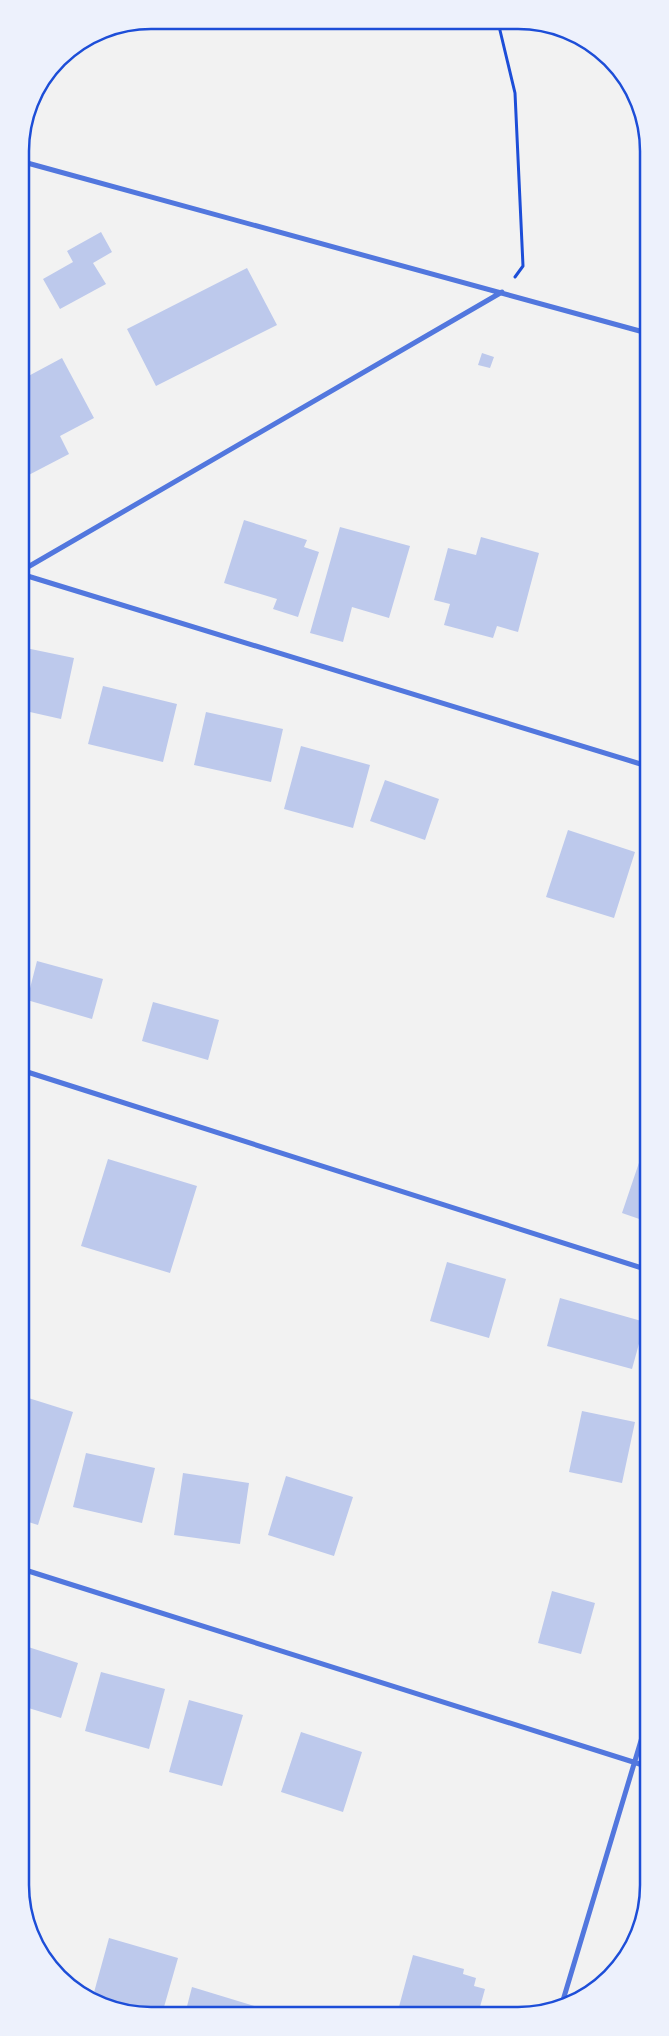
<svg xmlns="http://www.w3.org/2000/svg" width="669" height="2036" font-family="'Noto Serif',serif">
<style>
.building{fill:#bdc9ec}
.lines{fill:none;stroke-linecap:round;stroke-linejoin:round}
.path{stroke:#1d4ed8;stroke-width:3}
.minor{stroke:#5277de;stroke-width:5}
.rim{fill:none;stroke:#1d4ed8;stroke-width:2.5}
</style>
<rect width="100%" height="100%" fill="#f2f2f2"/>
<path class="building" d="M101,232L112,252L93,263L106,284L60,309L43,279L73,262L67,251Z
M247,268L277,325L156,386L127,329Z
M482,353L494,357L490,368L478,365Z
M62,358L94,418L60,436L69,454L21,479V380Z
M244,520L307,540L304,547L319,552L298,617L273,609L277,599L224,583Z
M340,527L410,546L389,618L352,607L343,642L310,633Z
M481,537L539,553L518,632L497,626L493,638L444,625L450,604L434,600L448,548L476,555Z
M21,647L74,658L61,719L21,710Z
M103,686L177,704L163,762L88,744Z
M206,712L283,729L271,782L194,765Z
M301,746L370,765L353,828L284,809Z
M385,780L439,799L425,840L370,821Z
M568,830L635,852L614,918L546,897Z
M37,961L103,979L92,1019L27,1000Z
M153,1002L219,1020L208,1060L142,1041Z
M647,1139H648V1222L622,1213Z
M108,1159L197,1186L170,1273L81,1246Z
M447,1262L506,1279L489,1338L430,1321Z
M560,1298L645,1322L632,1369L547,1346Z
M22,1396L73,1412L38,1525L22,1520Z
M582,1411L635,1422L622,1483L569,1472Z
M86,1453L155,1468L142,1523L73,1507Z
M183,1473L249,1483L240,1544L174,1535Z
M286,1476L353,1497L334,1556L268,1535Z
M552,1591L595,1603L581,1654L538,1643Z
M22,1645L78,1663L61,1718L22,1706Z
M101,1672L165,1689L149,1749L85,1731Z
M189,1700L243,1715L222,1786L169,1772Z
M301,1732L362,1752L343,1812L281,1792Z
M109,1938L178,1958L162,2014H126L93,1996Z
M413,1955L464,1969L463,1974L476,1978L474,1986L485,1989L478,2014H397Z
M192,1987L258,2007L256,2014H185Z"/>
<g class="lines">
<path class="path" d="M498,22L515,93L523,266L515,277"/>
<path class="minor" d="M20,161L647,333
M21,571L502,292
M21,574L647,766
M21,1070L648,1270
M22,1569L649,1767
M561,2007L649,1714"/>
</g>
<path d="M0 0H669V2036H0ZM151 29H518A122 122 0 0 1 640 151V1885A122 122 0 0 1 518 2007H151A122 122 0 0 1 29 1885V151A122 122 0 0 1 151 29Z" fill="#edf1fc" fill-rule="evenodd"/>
<path class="rim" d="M151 29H518A122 122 0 0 1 640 151V1885A122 122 0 0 1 518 2007H151A122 122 0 0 1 29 1885V151A122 122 0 0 1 151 29Z"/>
</svg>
